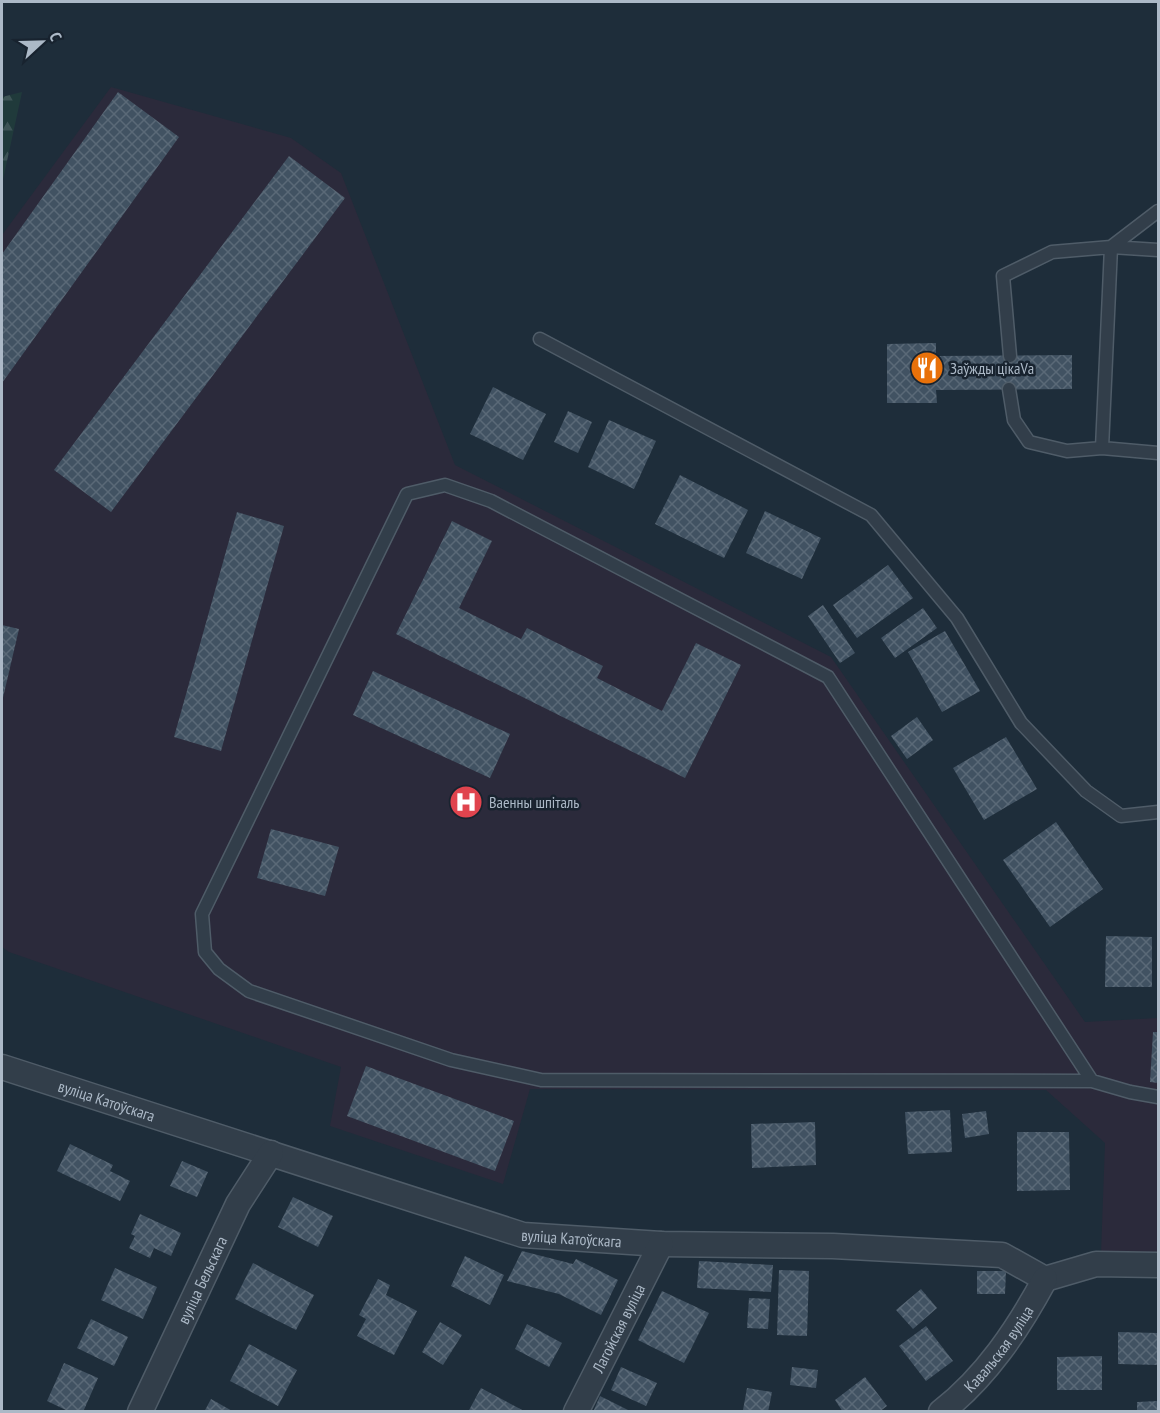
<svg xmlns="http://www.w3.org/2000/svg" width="1160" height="1413" font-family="'PT Sans Narrow',sans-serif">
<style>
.medical{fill:#2b2a3b}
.forest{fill:url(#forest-firs)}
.building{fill:url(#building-cross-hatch)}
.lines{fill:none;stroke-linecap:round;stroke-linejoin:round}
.lane-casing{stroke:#4f5c68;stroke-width:15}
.street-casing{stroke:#4f5c68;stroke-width:27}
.lane{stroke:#323e4a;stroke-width:12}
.street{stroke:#323e4a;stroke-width:24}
.labels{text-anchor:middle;stroke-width:5;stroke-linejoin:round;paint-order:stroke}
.poi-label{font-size:16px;fill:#acb9c7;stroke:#18232f;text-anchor:start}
.street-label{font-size:16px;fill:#acb9c7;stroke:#18232f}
</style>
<defs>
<pattern id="forest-firs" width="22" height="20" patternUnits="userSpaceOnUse" patternTransform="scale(1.5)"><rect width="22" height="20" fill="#203a3b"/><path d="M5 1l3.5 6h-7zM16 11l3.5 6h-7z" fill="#3e5456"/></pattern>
<pattern id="building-cross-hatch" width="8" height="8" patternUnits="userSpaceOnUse" patternTransform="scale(1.5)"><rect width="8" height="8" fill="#415262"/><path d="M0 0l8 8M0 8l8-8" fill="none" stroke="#5a6977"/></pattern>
</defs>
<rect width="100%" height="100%" fill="#1e2d3a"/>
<path class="medical" d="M111,87L291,138L341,173L455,465L831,657L1085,1022L1158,1018V1253H1101L1105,1143L1046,1090L530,1089L503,1184L330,1126L341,1067L9,952L2,947V235Z"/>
<path class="forest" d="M22,92L2,184V97Z"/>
<path class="building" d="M118,92L179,137L2,383V254Z
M289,156L345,198L111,512L54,470Z
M936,343V356L1072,355V389L936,390L937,403H887V344Z
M493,387L546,414L523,460L470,434Z
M568,411L592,422L578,453L554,442Z
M609,420L656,441L634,489L588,467Z
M680,475L748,510L724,558L655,524Z
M765,511L821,538L802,579L746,553Z
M237,512L284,526L221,751L174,737Z
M452,521L492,541L459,608L521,639L527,628L603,666L597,678L662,711L696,643L741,665L685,778L396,634Z
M888,565L913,598L857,638L833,605Z
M823,605L855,653L840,663L808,616Z
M923,608L937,628L895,658L881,638Z
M2,625L19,629L2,702Z
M945,631L980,691L942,712L908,652Z
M373,671L510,734L490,778L353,715Z
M917,717L933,740L907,759L891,736Z
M1006,737L1037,789L984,820L953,768Z
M1056,822L1103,889L1050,927L1003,860Z
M271,829L339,847L325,896L257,878Z
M1106,936L1152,937V987H1105Z
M1153,1032H1158V1083L1150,1082Z
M366,1066L514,1121L495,1171L347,1116Z
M950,1110L952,1152L908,1154L905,1112Z
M986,1111L989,1134L965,1138L962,1114Z
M815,1122L816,1165L752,1168L751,1124Z
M1017,1132H1069L1070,1190L1017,1191Z
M70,1144L113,1165L110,1171L130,1181L120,1201L57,1171Z
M182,1161L208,1172L197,1197L170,1186Z
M293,1197L333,1216L318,1247L278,1227Z
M140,1214L181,1233L171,1256L154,1248L150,1258L129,1248L135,1236L131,1234Z
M522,1251L573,1264L576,1259L618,1280L601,1315L559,1294L507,1281Z
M465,1256L504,1275L490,1305L451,1286Z
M699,1261L773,1265L771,1292L697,1288Z
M253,1263L314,1295L296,1330L235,1299Z
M115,1268L157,1287L143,1319L101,1300Z
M779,1270L809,1271L807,1336L777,1335Z
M977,1271H1006L1005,1294H977Z
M378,1279L390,1285L386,1295L417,1311L394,1355L357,1336L366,1319L359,1315Z
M921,1289L937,1308L913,1329L896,1310Z
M662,1291L709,1313L684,1363L638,1340Z
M749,1298L770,1299L768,1329L747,1328Z
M91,1319L128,1337L114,1366L77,1348Z
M440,1322L462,1335L443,1365L422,1352Z
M527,1324L562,1343L549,1367L515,1349Z
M926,1326L953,1361L926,1381L899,1346Z
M1118,1332L1158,1333V1365L1118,1364Z
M249,1344L297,1370L278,1406L230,1381Z
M1102,1356V1390H1057V1357Z
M64,1363L98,1378L83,1412H70L47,1401Z
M621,1367L657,1383L646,1406L611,1390Z
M792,1367L818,1370L816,1388L790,1385Z
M865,1377L887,1406L879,1412H843L835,1400Z
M481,1388L526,1412H468Z
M747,1388L772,1392L768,1412L743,1410Z
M600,1396L632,1412H593Z
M211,1399L234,1412H204Z
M1158,1401V1412H1137V1402Z"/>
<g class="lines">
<defs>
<path id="lane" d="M540,339L871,515L957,618L1021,723L1086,791L1121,816L1158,812
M1010,356L1003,276L1052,252L1111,247L1158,250
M1009,389L1014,420L1029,442L1067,451L1102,448L1158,453
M1102,448L1111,247L1158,211
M1092,1081L828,677L491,501L445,485L407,494L202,914L205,952L219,969L249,991L451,1060L541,1080L1092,1081L1130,1092L1158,1097"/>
<g id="street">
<path id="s1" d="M2,1067L523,1235L661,1244L833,1246L1002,1255L1045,1279L1096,1264L1158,1265"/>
<path id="s2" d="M140,1412L238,1204L271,1153"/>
<path id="s3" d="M576,1412L661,1244"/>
<path id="s4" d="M941,1412C986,1377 1018,1329 1045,1279"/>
</g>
</defs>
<use href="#lane" class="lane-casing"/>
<use href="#street" class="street-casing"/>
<use href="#lane" class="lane"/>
<use href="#street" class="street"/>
</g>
<defs>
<symbol id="restaurant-disc" viewBox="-11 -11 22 22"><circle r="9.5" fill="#e8710a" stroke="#18232f"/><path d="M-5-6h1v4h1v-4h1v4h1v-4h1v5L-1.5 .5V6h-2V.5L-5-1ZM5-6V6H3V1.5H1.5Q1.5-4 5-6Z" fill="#fff"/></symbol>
<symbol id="hospital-disc" viewBox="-11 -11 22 22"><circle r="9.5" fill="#e0444e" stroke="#18232f"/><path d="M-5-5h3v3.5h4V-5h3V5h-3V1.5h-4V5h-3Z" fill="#fff"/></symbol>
</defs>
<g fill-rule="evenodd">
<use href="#restaurant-disc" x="908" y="349" width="38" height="38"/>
<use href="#hospital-disc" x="447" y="783" width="38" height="38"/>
</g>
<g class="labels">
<g class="poi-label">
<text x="950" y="374">Заўжды цікаVа</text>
<text x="489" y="808">Ваенны шпіталь</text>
</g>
<g class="street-label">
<text dy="6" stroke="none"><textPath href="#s1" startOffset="110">вуліца Катоўскага</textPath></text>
<text dy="6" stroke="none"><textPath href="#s1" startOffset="596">вуліца Катоўскага</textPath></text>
<text dy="6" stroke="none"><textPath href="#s2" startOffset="146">вуліца Бельскага</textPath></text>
<text dy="6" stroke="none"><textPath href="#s3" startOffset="94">Лагойская вуліца</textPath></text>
<text dy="6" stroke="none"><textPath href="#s4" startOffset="86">Кавальская вуліца</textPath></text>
</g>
</g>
<rect width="1160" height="1413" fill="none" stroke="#acb9c7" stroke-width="6"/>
<g transform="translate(42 42) rotate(68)" stroke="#18232f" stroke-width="4.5" paint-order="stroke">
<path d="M0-4.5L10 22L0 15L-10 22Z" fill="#acb9c7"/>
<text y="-9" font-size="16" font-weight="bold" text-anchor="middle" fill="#acb9c7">С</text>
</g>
</svg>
